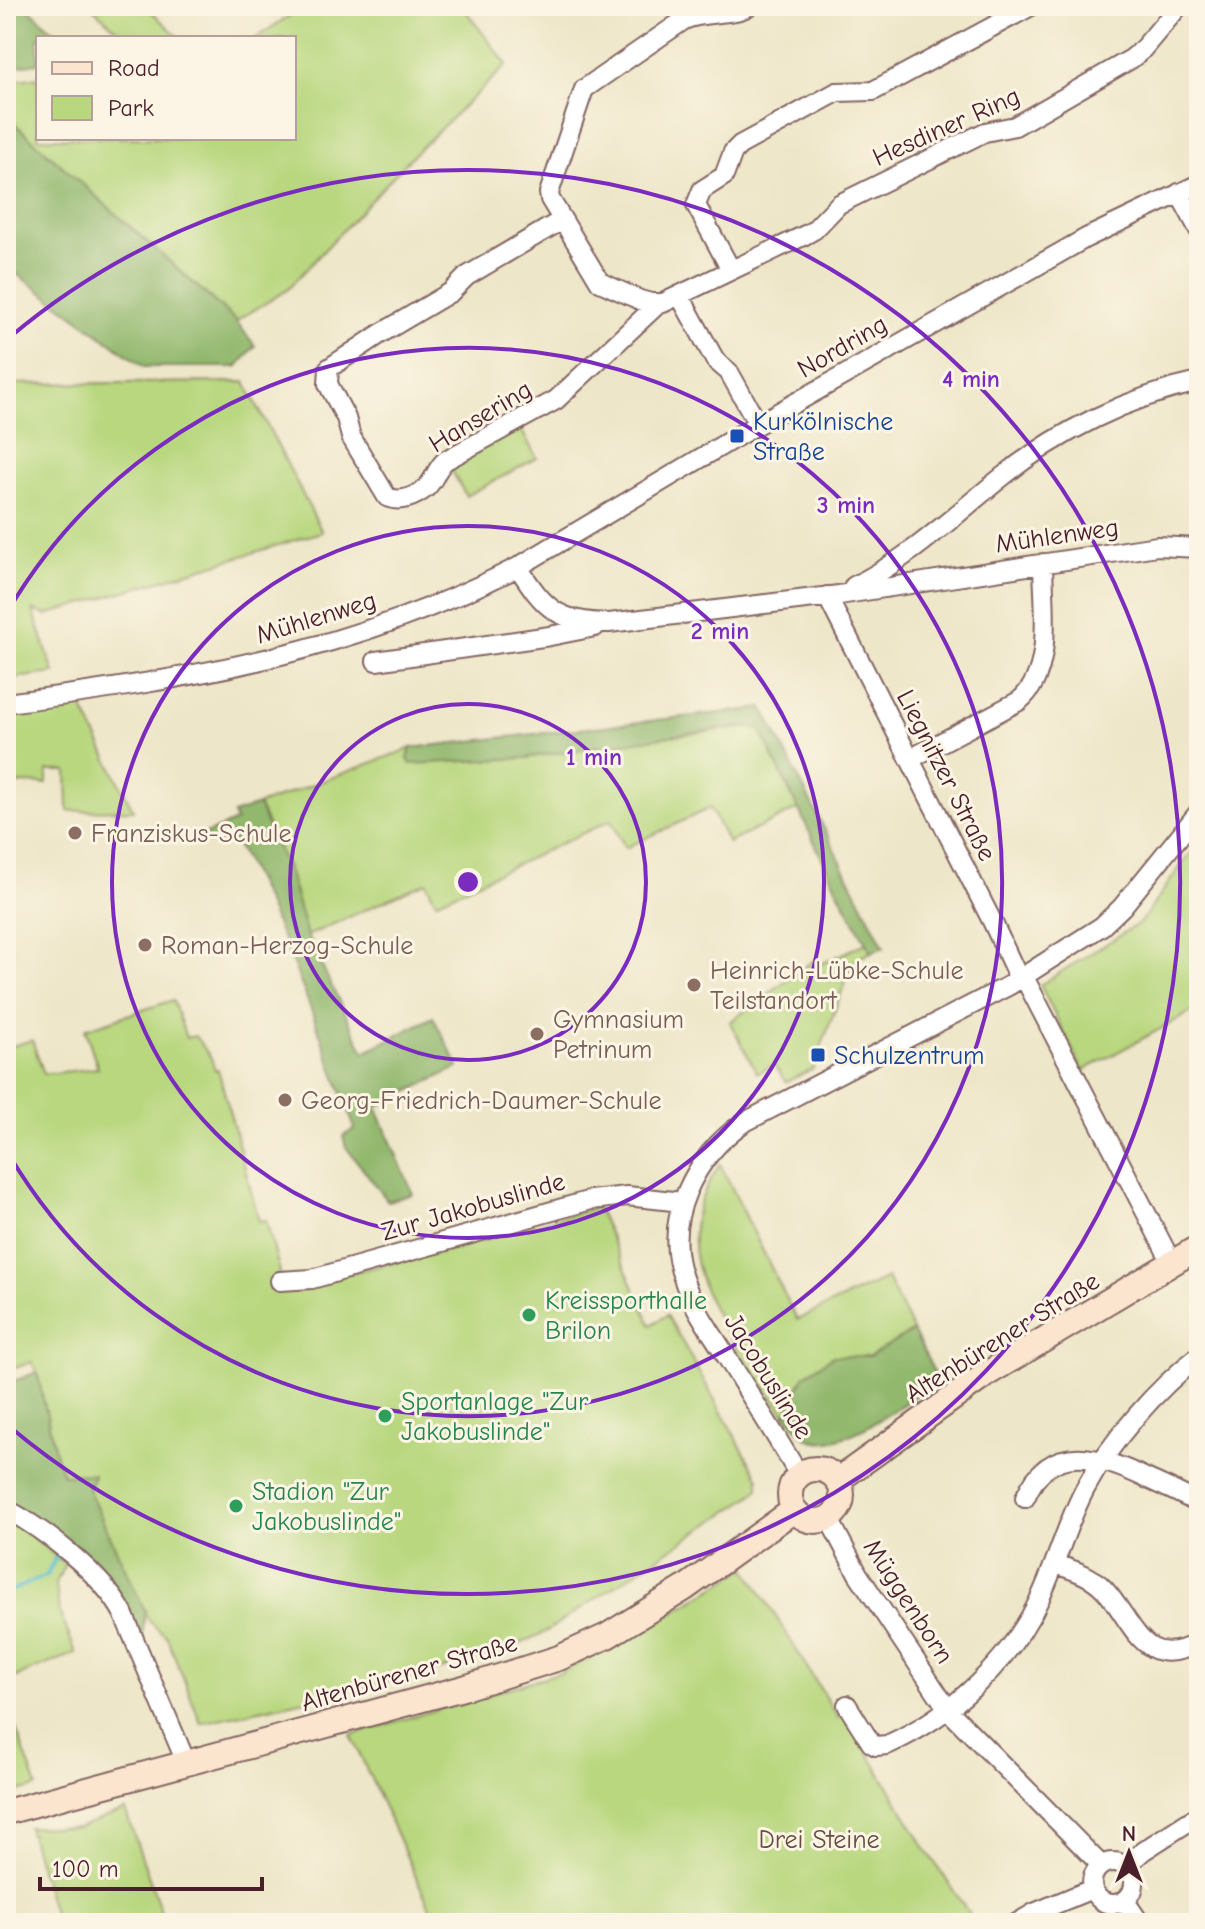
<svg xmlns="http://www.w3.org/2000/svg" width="1205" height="1929" font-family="'Comic Neue',sans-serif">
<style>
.green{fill:#b8d77e;stroke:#817b54;stroke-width:2}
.forest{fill:#92b86d;stroke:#6e6c4c;stroke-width:2}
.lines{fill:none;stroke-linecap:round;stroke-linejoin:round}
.stream{stroke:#50bbcd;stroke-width:4}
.street-casing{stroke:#836562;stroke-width:22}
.secondary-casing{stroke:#836562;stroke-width:28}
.street{stroke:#fff;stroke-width:18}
.secondary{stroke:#fce5cf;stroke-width:24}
.ring{fill:none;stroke:#7b2cbf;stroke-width:4}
.transit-dot{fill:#1a4fb4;stroke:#fcf5e5;stroke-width:3}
.education-dot{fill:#8d6e63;stroke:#fcf5e5;stroke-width:3}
.leisure-dot{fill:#2e9e5b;stroke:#fcf5e5;stroke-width:3}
.labels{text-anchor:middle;stroke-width:6;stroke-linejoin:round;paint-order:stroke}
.street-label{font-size:26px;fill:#4a1f2b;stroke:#fcf5e5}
.transit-label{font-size:26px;fill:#164399;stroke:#fcf5e5;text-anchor:start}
.education-label{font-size:26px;fill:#785e54;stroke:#fcf5e5;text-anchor:start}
.leisure-label{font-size:26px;fill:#27864d;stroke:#fcf5e5;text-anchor:start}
.park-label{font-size:26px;fill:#664d40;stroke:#fcf5e5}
.centre{fill:#7b2cbf;stroke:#fcf5e5;stroke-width:4}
.ring-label{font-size:24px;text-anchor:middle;font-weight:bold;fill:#7b2cbf;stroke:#fcf5e5;stroke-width:6;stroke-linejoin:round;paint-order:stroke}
</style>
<rect width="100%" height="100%" fill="#fcf5e5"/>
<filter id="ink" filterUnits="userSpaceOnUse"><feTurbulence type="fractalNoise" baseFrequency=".0125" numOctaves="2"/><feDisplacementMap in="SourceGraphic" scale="16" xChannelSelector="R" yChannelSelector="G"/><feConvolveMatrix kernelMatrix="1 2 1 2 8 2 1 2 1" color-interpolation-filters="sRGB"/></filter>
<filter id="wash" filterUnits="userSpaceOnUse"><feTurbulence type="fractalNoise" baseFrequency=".006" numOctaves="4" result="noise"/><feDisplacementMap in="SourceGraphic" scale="32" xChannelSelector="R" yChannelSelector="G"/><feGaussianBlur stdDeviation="1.8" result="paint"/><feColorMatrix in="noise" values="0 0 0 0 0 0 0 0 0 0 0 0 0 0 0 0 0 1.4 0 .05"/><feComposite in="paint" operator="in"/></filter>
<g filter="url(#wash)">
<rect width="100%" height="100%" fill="#eee6c8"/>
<path class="green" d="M90,6H145L180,38H126Z
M304,6H462L507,65L412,156L287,290L236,321L6,116V82L38,77V138H294V38H256Z
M245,382L322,532L46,615L33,610L54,673L6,679V384Z
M519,426L537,458L466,496L449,466Z
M81,705L133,810L68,811L67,771H47V784L19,783L6,796V715Z
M753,727L760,729L798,809L728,843L710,808L625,848L611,820L436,902L426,882L307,936L289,873L258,805L411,748L408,759L411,763L525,758L632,740Z
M1199,844V1008L1083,1071L1040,985L1141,922L1185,860Z
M866,943L871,952L857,959L851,967L813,1069L786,1082L774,1065L757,1073L730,1022L817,958L821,964Z
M173,1000L186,1038L195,1036L211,1058L215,1070L218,1069L259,1221L266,1220L280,1272V1289L444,1251L597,1207L651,1325L667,1315L759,1479V1488L751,1496L547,1631L509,1649L436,1671L201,1723L167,1637L149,1621L88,1489L94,1474L64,1476L57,1460L37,1372L32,1362L6,1371V1048L32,1040L44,1074L98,1068L85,1029Z
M720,1164L797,1320L887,1278L913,1331L870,1356H833L804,1377L785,1415C747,1361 680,1287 696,1215C701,1196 710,1181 720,1164Z
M6,1514L65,1564L56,1583L59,1611L76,1653L6,1681Z
M746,1568L838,1718L845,1714L922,1843L975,1923H437L351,1735L562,1672L635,1635Z
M6,1701L37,1787L6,1795Z
M125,1810L165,1923H56L28,1827L78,1828Z"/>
<path class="forest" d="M6,6H26L61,38H38V63L6,68Z
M6,116L236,321L255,346L237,367H144L6,266Z
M763,708L884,947L871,952L836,887L760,729L753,727L723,728L525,758L411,764L408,759L411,748Z
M258,805L289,873L307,936L364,1052L433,1017L459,1067L376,1107L413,1194L388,1201L346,1147L343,1136L355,1129C319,1032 286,932 236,843L206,842L201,836L236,821L233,814Z
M913,1331L938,1380C910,1398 841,1456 808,1438C800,1434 792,1421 785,1415L804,1376L833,1356H870Z
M37,1372L57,1460L63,1475L94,1474L88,1489L145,1611L141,1647L119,1597L6,1501V1384Z"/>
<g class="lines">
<path class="stream" d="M6,1593L47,1575L58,1553"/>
</g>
</g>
<g filter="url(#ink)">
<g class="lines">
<defs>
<path id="street" d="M749,6C729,17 705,10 684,20L584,89L549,193L550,199L600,282L640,300L651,303H663L805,235L814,230L839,204L985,132L1015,126L1131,59L1141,51L1179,6
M1179,193L1199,230
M562,220L467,276L451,292L380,334L329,368L328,384L346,418L351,437L387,497C400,503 415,497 426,488C435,480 436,468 446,460L556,400L658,304
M731,270L696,205L702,190L724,176L733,152L740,145L837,92L873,91L1031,6
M680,296L715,360L729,372L758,424
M518,567C545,609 557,622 609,623L839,595L1157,546L1199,548
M854,586C911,558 953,516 1002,477C1058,432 1128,397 1199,382
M827,596L993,923L1019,979
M376,661L550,636L595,627
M6,703C189,680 352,652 518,567L758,424L1086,238L1199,184
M910,759L1019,701C1055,672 1043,604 1043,563
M1024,977L1172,1263
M280,1281L312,1279L591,1200L627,1196L682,1202
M799,1475C776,1436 752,1398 728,1359C712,1333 693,1308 683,1278C662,1219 695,1157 743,1123L1010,985L1102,926L1122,907L1199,812
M1025,1498C1050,1438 1102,1457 1148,1479C1165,1487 1183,1494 1199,1504
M6,1509C45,1530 102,1574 123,1613L186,1762
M829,1519L858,1574L949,1711L1101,1865
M1055,1564C1073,1570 1091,1575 1104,1589C1134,1621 1143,1674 1199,1642
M847,1705L871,1743L876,1746L887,1745C952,1716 1011,1661 1041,1596C1057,1561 1067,1523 1085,1489C1110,1442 1157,1388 1199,1356
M1092 1883a21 21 0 1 1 42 0a21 21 0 1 1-42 0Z
M1126,1866L1143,1851L1199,1815
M1125,1901L1140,1923
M1017,1923L1034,1913L1092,1889"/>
<path id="secondary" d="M790 1495a26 26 0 1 1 52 0a26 26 0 1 1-52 0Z
M838,1480L988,1373L1199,1247
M6,1812L467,1687L559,1658L607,1636L685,1588L794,1510"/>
</defs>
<use href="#street" class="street-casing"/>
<use href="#secondary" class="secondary-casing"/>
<use href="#street" class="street"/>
<use href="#secondary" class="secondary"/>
</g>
</g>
<g class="ring">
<circle cx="468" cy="882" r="178"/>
<circle cx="468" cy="882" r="356"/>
<path d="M8 611A534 534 0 1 1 8 1153"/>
<path d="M10 337A712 712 0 1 1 10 1427"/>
</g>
<g class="transit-dot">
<rect x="729" y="428" width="16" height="16" rx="4"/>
<rect x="810" y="1047" width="16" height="16" rx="4"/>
</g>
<g class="education-dot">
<circle cx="75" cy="833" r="8"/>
<circle cx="145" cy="945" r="8"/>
<circle cx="694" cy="985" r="8"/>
<circle cx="537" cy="1034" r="8"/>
<circle cx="285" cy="1100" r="8"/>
</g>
<g class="leisure-dot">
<circle cx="529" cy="1315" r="8"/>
<circle cx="385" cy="1416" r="8"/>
<circle cx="236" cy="1506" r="8"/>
</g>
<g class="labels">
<g class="street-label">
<text transform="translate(946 126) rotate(-24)" y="9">Hesdiner Ring</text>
<text transform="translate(842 346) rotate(-30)" y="9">Nordring</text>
<text transform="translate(480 416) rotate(-31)" y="9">Hansering</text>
<text transform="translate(1057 535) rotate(-8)" y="9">Mühlenweg</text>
<text transform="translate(316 617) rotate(-17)" y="9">Mühlenweg</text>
<text transform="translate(947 775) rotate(63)" y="9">Liegnitzer Straße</text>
<text transform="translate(473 1206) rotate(-16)" y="9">Zur Jakobuslinde</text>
<text transform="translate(1002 1337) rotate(-32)" y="9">Altenbürener Straße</text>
<text transform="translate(769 1376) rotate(58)" y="9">Jacobuslinde</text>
<text transform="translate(909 1601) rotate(57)" y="9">Müggenborn</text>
<text transform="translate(409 1672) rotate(-16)" y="9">Altenbürener Straße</text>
</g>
<g class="transit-label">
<text x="753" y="430">Kurkölnische<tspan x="753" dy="30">Straße</tspan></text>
<text x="834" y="1064">Schulzentrum</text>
</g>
<g class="education-label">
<text x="91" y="842">Franziskus-Schule</text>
<text x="161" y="954">Roman-Herzog-Schule</text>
<text x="710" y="979">Heinrich-Lübke-Schule<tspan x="710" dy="30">Teilstandort</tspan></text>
<text x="553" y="1028">Gymnasium<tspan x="553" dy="30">Petrinum</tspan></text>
<text x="301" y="1109">Georg-Friedrich-Daumer-Schule</text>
</g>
<g class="leisure-label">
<text x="545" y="1309">Kreissporthalle<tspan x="545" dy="30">Brilon</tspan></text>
<text x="401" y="1410">Sportanlage "Zur<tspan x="401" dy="30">Jakobuslinde"</tspan></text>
<text x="252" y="1500">Stadion "Zur<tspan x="252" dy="30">Jakobuslinde"</tspan></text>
</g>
<g class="park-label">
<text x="819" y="1848">Drei Steine</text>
</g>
</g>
<circle cx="468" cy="882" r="12" class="centre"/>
<g class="ring-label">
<text x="971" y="387">4 min</text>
<text x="846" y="513">3 min</text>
<text x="720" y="639">2 min</text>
<text x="594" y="765">1 min</text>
</g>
<rect width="1205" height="1929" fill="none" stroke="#fcf5e5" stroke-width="32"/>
<rect x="36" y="36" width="260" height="104" fill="#fcf5e5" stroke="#b59f9b" stroke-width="2"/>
<rect x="52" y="62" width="40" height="12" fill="#fce5cf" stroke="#b59f9b" stroke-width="2"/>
<text x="108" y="76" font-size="24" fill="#4a1f2b">Road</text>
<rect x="52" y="96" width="40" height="24" fill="#b8d77e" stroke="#b59f9b" stroke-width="2"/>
<text x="108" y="116" font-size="24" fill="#4a1f2b">Park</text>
<g transform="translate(1129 1853)" stroke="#fcf5e5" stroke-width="6" paint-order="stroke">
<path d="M0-6L14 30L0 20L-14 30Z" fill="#4a1f2b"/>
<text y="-12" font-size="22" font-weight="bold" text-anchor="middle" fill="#4a1f2b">N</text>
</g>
<path d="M40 1877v12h222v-12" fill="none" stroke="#4a1f2b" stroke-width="4"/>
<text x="52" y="1877" font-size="24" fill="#4a1f2b" stroke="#fcf5e5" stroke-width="6" paint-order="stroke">100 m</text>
</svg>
